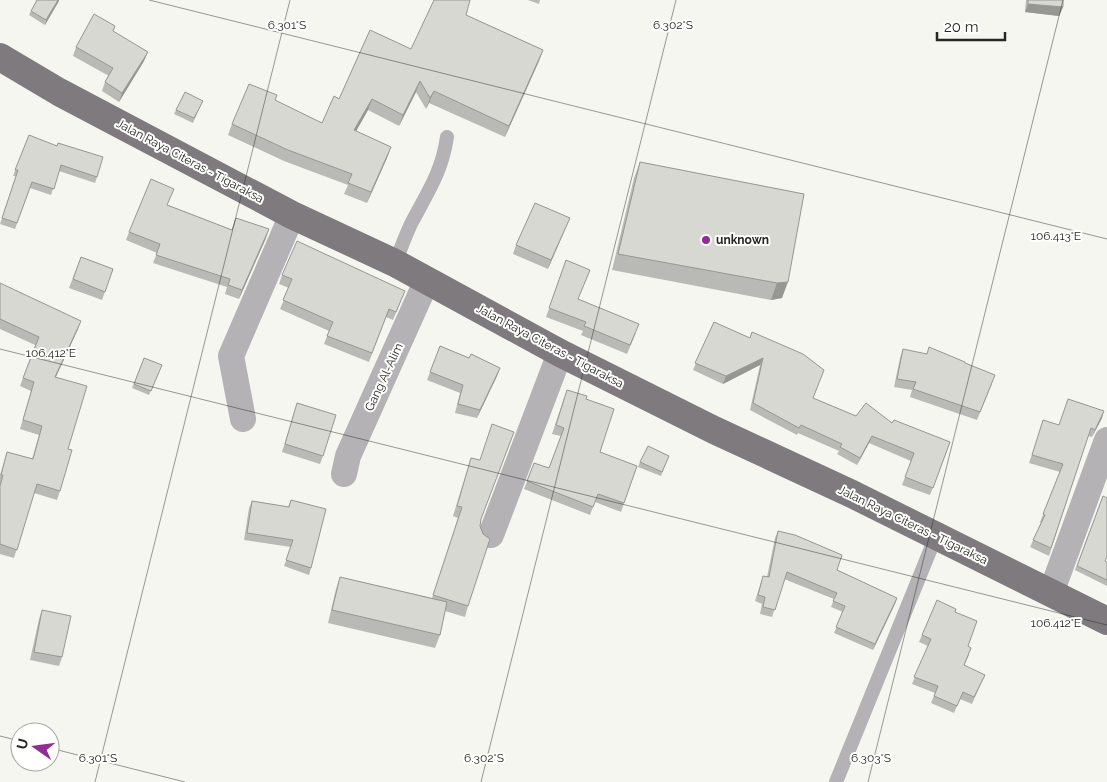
<svg xmlns="http://www.w3.org/2000/svg" width="1107" height="782" font-family="Raleway,sans-serif">
<style>
.lines{fill:none;stroke-linecap:round;stroke-linejoin:round}
.lane{stroke:#b4b2b4;stroke-width:14}
.street{stroke:#b4b2b4;stroke-width:26}
.primary{stroke:#7e7a7e;stroke-width:28}
.wall{fill:#b9bab5}
.shaded-wall{fill:#969793}
.building{fill:#d7d8d2;stroke:#969793}
.ticks{fill:none;stroke:#262624;stroke-width:1;stroke-opacity:0.45}
.poi-dot{fill:#902e95;stroke:#fffffe;stroke-width:2}
.labels{text-anchor:middle;stroke-width:4;stroke-linejoin:round;paint-order:stroke}
.street-label{font-size:12px;fill:#262624;stroke:#fffffe}
.poi-label{font-size:12px;font-weight:bold;fill:#262624;stroke:#fffffe;text-anchor:start}
.ticks-label{font-size:12px;text-anchor:middle;fill:#262624;stroke:#fffffe;stroke-width:4;stroke-linejoin:round;paint-order:stroke}
</style>
<rect width="100%" height="100%" fill="#f5f6ef"/>
<g class="lines">
<path class="lane" d="M395,263C401,249 406,233 413,220C429,190 442,171 447,137
M836,782L936,536"/>
<path class="street" d="M243,419L231,356L292,215
M344,474L348,456L427,280
M491,535L560,353
M1051,593L1107,440"/>
<path class="primary" d="M0,57L59,92L292,215L395,263L560,353L714,430L852,494L1107,621"/>
</g>
<path class="wall" d="M37,0H59L45,25L29,15L31,11Z
M528,0H540L539,4Z
M1026,0H1063V7L1059,16L1025,12Z
M466,15L543,50L539,61L505,137L429,103L426,109L416,92L399,126L368,110L356,131L387,158L367,203L344,194L348,185L284,161L228,135L232,124L275,101L322,123L339,99L411,49Z
M115,26L113,31L144,61L119,102L102,91L105,82L109,76L73,56L76,47Z
M201,105L193,123L174,114L176,110Z
M29,135L97,177L95,183L59,171L51,195L30,188L15,229L0,224L16,176H13Z
M640,162L804,194L782,298L771,300L612,270L634,178Z
M168,205L232,230L266,238L239,299L225,294L227,287L153,263L157,253L126,240L129,232Z
M570,218L548,269L513,254L516,245Z
M81,257L113,269L102,300L69,288Z
M566,260L578,299L636,333L627,354L581,335L583,331L546,317Z
M282,275L405,291L393,320L386,317L369,362L324,344L329,331L280,309L289,288L279,284Z
M0,283L78,329L56,377L68,449L60,491L57,500L34,493L14,558L0,554V475L7,452L32,459L39,435L20,429L31,391L20,386L35,345L0,329Z
M714,322L813,398L856,416L892,423L950,442L930,495L902,485L911,461L869,443L857,465L837,454L839,451L798,433L797,435L750,410L760,365L723,384L693,370Z
M440,346L469,358L500,368L497,376L477,418L455,413L460,393L427,380Z
M903,349L965,363L992,384L977,420L910,397L912,390L894,387L900,358Z
M144,358L162,365L149,395L132,388Z
M564,398L586,399L600,452L637,466L621,512L595,502L590,515L524,489L534,463L549,468L561,436L552,434Z
M297,403L323,456L320,464L282,452Z
M1102,418L1092,437L1088,436L1049,556L1030,547L1041,523L1040,522L1060,472L1029,463L1041,428Z
M669,456L661,476L638,467L640,462Z
M471,458L481,520L468,606L465,617L445,611L440,635L435,648L328,623L336,589L340,577L432,598L458,518L453,516Z
M1103,496L1105,561L1107,562V586L1075,570Z
M291,500L311,568L309,575L284,566L291,547L244,540L249,508L252,501L288,507Z
M778,531L837,570L897,598L873,650L834,633L843,612L831,607L834,599L784,579L772,617L760,614L762,604L755,601L763,576L767,577L775,538Z
M42,610L62,657L59,666L30,660L39,619Z
M955,612L968,646L969,655L964,666L985,675L972,704L960,699L954,713L931,703L935,693L912,684L928,646L919,642L922,635Z"/>
<path class="shaded-wall" d="M58,0H59V1L45,25L46,20Z
M1028,4L1063,7L1059,16L1025,12Z
M543,50L539,61L505,137L509,126Z
M148,52L144,61L119,102L122,93Z
M420,81L416,92L399,126L403,115Z
M434,91L429,103L426,109L430,98Z
M372,99L368,110L350,142L354,130Z
M391,147L387,158L367,203L371,192Z
M570,218L566,227L548,269L551,260Z
M269,229L266,238L239,299L242,290Z
M788,282L782,298L771,300L777,283Z
M81,321L78,329L52,385L55,377Z
M763,358L760,365L723,384L726,376Z
M500,368L497,376L477,418L480,410Z
M1104,411L1102,418L1092,437L1095,430Z
M872,436L869,443L857,465L860,458Z
M897,598L895,604L873,650L875,644Z"/>
<path class="building" d="M37,0H58L46,20L31,11Z
M434,0H470L466,15L543,50L509,126L434,91L430,98L420,81L403,115L372,99L354,130L391,147L371,192L348,183L352,174L288,150L232,124L249,84L277,95L275,100L322,123L334,96L339,99L370,30L411,49Z
M1028,0H1063V7L1028,4Z
M94,14L115,26L113,31L148,52L122,93L105,82L113,68L76,47Z
M185,92L203,101L194,118L176,110Z
M29,135L57,146L58,143L103,157L97,177L61,165L54,189L32,182L17,223L2,218L18,170H15Z
M640,162L804,194L788,282L777,283L618,254Z
M151,179L174,189L167,205L232,230L236,218L269,229L242,290L228,285L230,279L156,255L160,244L129,232Z
M535,203L570,218L551,260L516,245Z
M297,241L405,291L396,312L389,309L372,353L327,336L333,322L283,300L292,279L282,275Z
M81,257L113,269L105,292L73,279Z
M566,260L590,270L578,299L639,324L630,345L584,326L586,322L549,308Z
M0,283L81,321L55,377L87,386L68,449L72,450L60,491L37,484L17,550L0,544V486L3,475H1L7,452L33,459L42,426L23,420L34,382L23,378L39,337L0,319Z
M714,322L750,338L752,332L803,354L824,370L813,398L856,416L866,403L892,423L894,420L950,442L933,488L905,477L914,453L872,436L860,458L840,447L842,444L801,425L799,428L753,403L763,358L726,376L695,363Z
M440,346L469,358L471,354L500,368L480,410L458,404L463,385L430,372Z
M929,347L965,362V363L995,375L980,412L913,389L916,382L897,379L903,349L927,354Z
M144,358L162,365L151,391L134,384Z
M567,390L587,396L586,399L614,409L600,452L637,466L624,503L598,494L593,507L527,481L534,463L549,468L564,428L556,425Z
M1068,399L1104,411L1095,430L1091,428L1051,548L1033,540L1045,515L1043,514L1063,464L1032,455L1043,420L1059,425Z
M297,403L336,415L323,456L285,444Z
M492,424L514,432L481,519L480,526L483,534L490,539L468,606L433,595L462,507L457,506L471,458L480,460Z
M648,446L669,456L662,472L640,462Z
M1103,496L1107,498V557L1105,561L1107,562V580L1077,566Z
M291,500L326,509L311,568L286,560L293,540L247,533L252,501L289,507Z
M778,531L795,535L842,555L837,570L897,598L875,644L836,627L845,606L833,601L837,593L787,572L775,610L763,607L765,597L758,595L763,576L769,577Z
M340,577L447,602L440,635L332,610Z
M937,600L956,609L955,612L977,621L968,646L971,648L964,665L985,675L974,697L963,692L957,706L934,696L938,686L914,677L931,639L922,635Z
M42,610L71,616L62,657L34,652Z"/>
<path class="ticks" d="M149,0L1107,239M0,349L1107,625M0,736L20,741M50,748L185,782M95,782L290,0M481,782L676,0M868,782L1063,0"/>
<circle class="poi-dot" cx="706" cy="240" r="5"/>
<g class="labels">
<g class="street-label">
<text transform="translate(190 161) rotate(28)" y="4">Jalan Raya Citeras - Tigaraksa</text>
<text transform="translate(550 346) rotate(28)" y="4">Jalan Raya Citeras - Tigaraksa</text>
<text transform="translate(384 377) rotate(-65)" y="4">Gang Al-Alim</text>
<text transform="translate(913 525) rotate(26)" y="4">Jalan Raya Citeras - Tigaraksa</text>
</g>
<g class="poi-label">
<text x="716" y="244">unknown</text>
</g>
</g>
<g class="ticks-label">
<text x="287" y="29">6.301°S</text>
<text x="673" y="29">6.302°S</text>
<text x="1056" y="240">106.413°E</text>
<text x="51" y="357">106.412°E</text>
<text x="1056" y="627">106.412°E</text>
<text x="98" y="762">6.301°S</text>
<text x="484" y="762">6.302°S</text>
<text x="871" y="762">6.303°S</text>
</g>
<g transform="translate(35 747) rotate(284)"><circle r="24" fill="#fffffe" stroke="#a8a8a7"/>
<path d="M0-4L9 19L0 12L-9 19Z" fill="#902e95"/>
<text y="-8" font-size="14" font-weight="bold" text-anchor="middle" fill="#262624">U</text>
</g>
<path d="M937 32v8h68v-8" fill="none" stroke="#262624" stroke-width="2.5"/>
<text x="944" y="32" font-size="15" fill="#262624" stroke="#fffffe" stroke-width="4" paint-order="stroke">20 m</text>
</svg>
